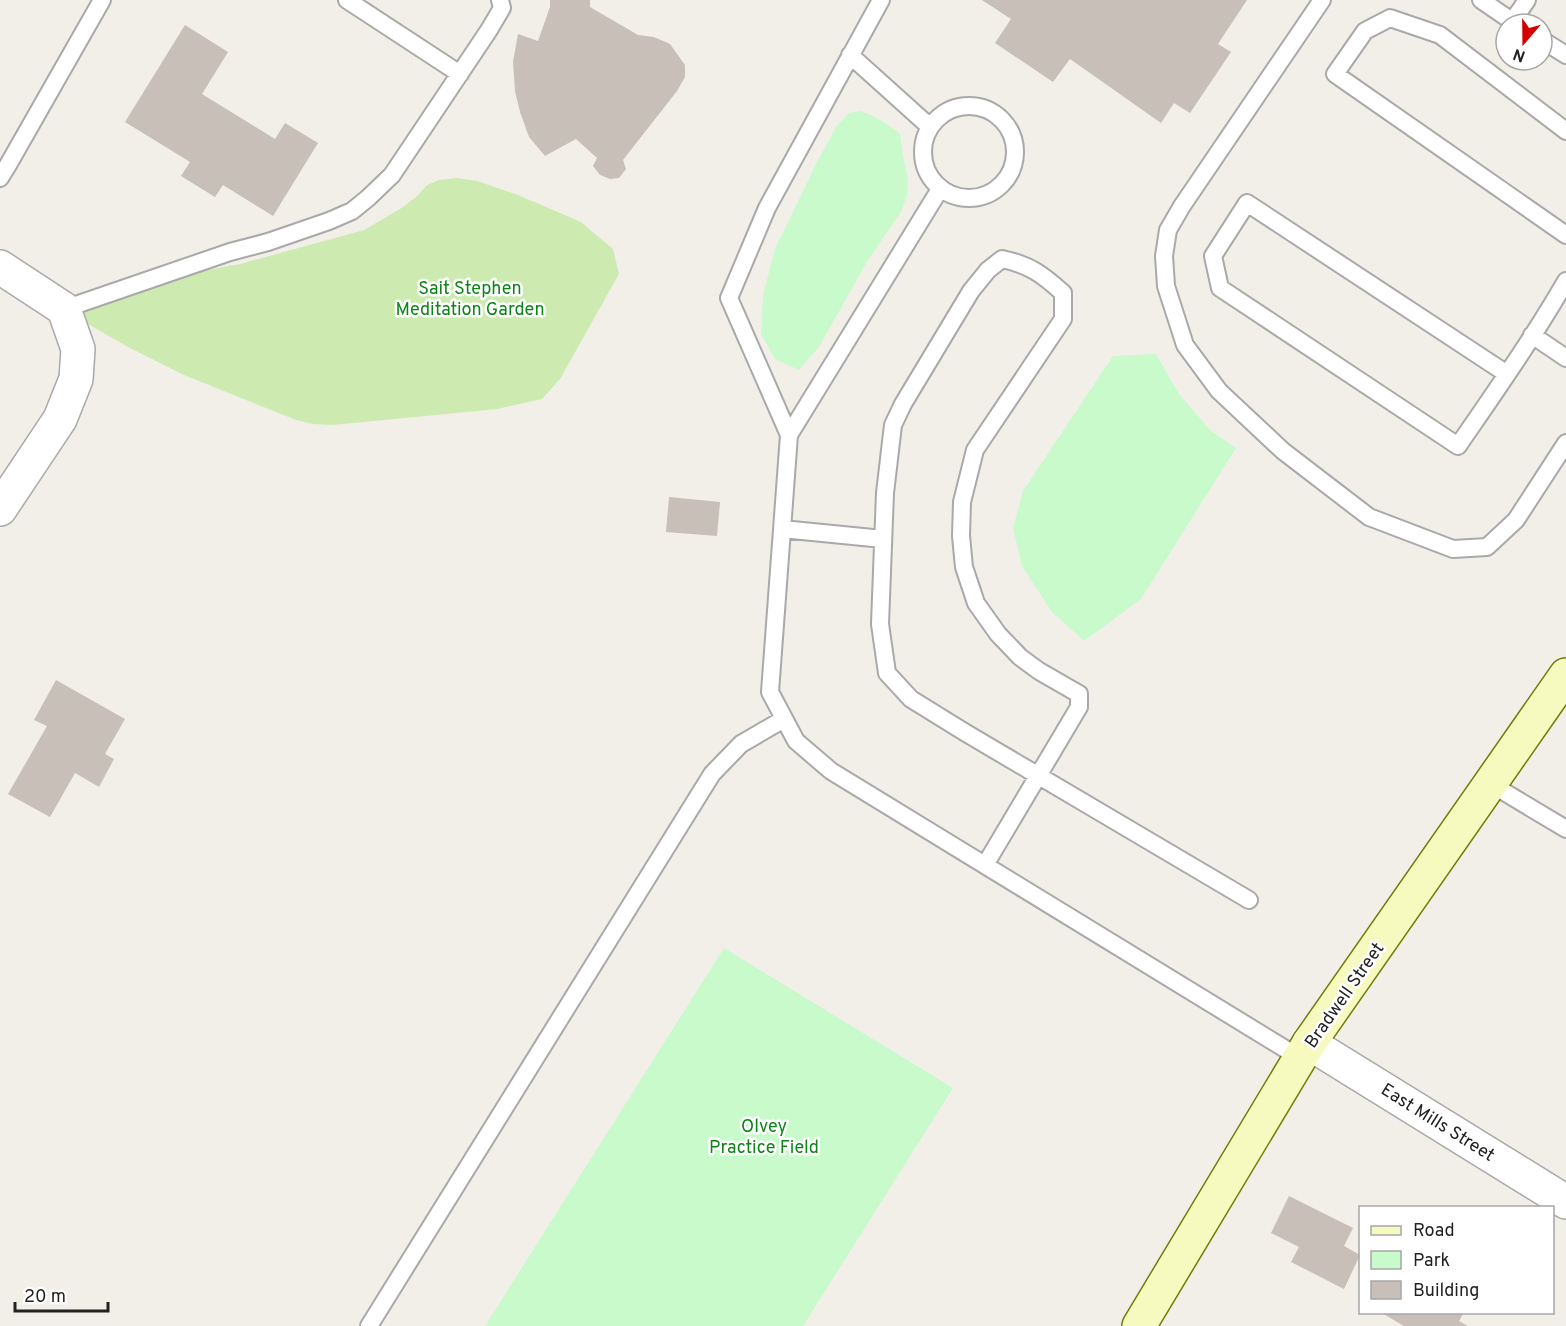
<svg xmlns="http://www.w3.org/2000/svg" width="1566" height="1326" font-family="Overpass,sans-serif">
<style>
.grass{fill:#cdebb0}
.park{fill:#c8facc}
.building{fill:#c7bfb8}
.lines{fill:none;stroke-linecap:round;stroke-linejoin:round}
.lane-casing{stroke:#a9a9a9;stroke-width:20}
.street-casing{stroke:#a9a9a9;stroke-width:36}
.secondary-casing{stroke:#707d05;stroke-width:36}
.lane{stroke:#fff;stroke-width:16}
.street{stroke:#fff;stroke-width:33}
.secondary{stroke:#f7fabf;stroke-width:33}
.labels{text-anchor:middle;stroke-width:5;stroke-linejoin:round;paint-order:stroke}
.park-label{font-size:18px;fill:#0c8416;stroke:#fff}
.street-label{font-size:18px;fill:#222;stroke:#fff}
</style>
<rect width="100%" height="100%" fill="#f2efe9"/>
<path class="grass" d="M457,178L477,181L518,195L581,222L613,249L619,274L560,379L542,399L497,409L333,425L313,424L296,420L184,375L128,347L88,324L79,311L98,296L207,270L240,264L364,230L400,209L416,197L427,185L439,180Z"/>
<path class="park" d="M860,111C876,116 887,124 900,134L903,156L908,180L907,195L901,212L868,260L819,347L799,370L775,359L761,334L763,295L775,249L816,164L836,127L849,113Z
M1156,354L1179,394L1210,430L1236,448L1141,599L1084,641L1052,612L1022,566L1013,528L1023,491L1113,356Z
M724,948L953,1088L803,1326H485Z"/>
<path class="building" d="M550,0H590V7L638,35L654,37L670,44L685,65V77L677,91L623,160L626,169L619,178L610,179L600,175L593,166L597,158L576,139L545,156L529,137L520,112L515,91L513,62L518,34L538,41L550,7Z
M982,0H1247L1218,44L1231,52L1190,113L1174,103L1161,123L1070,59L1053,82L995,43L1011,19Z
M185,25L228,52L202,94L275,139L285,123L318,143L273,216L223,185L215,197L181,176L190,162L125,122Z
M669,497L720,502L717,536L666,532Z
M56,680L125,719L105,754L114,759L99,787L75,773L50,817L8,794L47,726L34,720Z
M1289,1196L1353,1228L1344,1246L1360,1255L1344,1289L1291,1262L1299,1247L1271,1233Z
M1380,1312H1464L1459,1321L1468,1326H1404Z"/>
<g class="lines">
<defs>
<path id="lane" d="M347,0L460,74
M1322,0L1182,206L1168,230L1164,256L1166,286L1185,345L1219,391L1283,451L1369,517L1453,549L1487,547L1516,520L1566,443
M1481,0L1516,24
M1512,22L1527,0
M1542,40L1566,55
M850,55L930,127
M923 152a46 46 0 1 1 92 0a46 46 0 1 1-92 0Z
M1566,131L1440,35L1390,18L1365,31L1335,74L1566,235
M0,178L8,165L102,0
M940,189L789,435L770,692L796,741L831,771L1300,1058
M64,309L230,252L268,242L329,221L352,211L368,198L392,175L489,30L502,8L500,0
M1532,335L1566,358
M1507,374L1247,203L1213,256L1220,288L1458,446C1495,392 1533,338 1566,281
M789,435L729,298L767,208L881,0
M782,529L883,539
M1491,784L1566,829
M985,865L1079,707V694L1039,671L1020,657L998,634L976,603L964,567L961,536L962,502L975,450L1063,319V293C1042,274 1030,265 1002,259L988,270L971,291L903,404L893,425L885,493L880,624L887,673L911,699L966,733L1249,900
M369,1326L712,774L741,744L784,719"/>
<path id="street" d="M0,267L64,309L78,349L76,379L60,419L0,509
M1309,1043L1566,1202"/>
<path id="secondary" d="M1139,1326L1309,1043L1566,675"/>
</defs>
<use href="#lane" class="lane-casing"/>
<use href="#street" class="street-casing"/>
<use href="#secondary" class="secondary-casing"/>
<use href="#lane" class="lane"/>
<use href="#street" class="street"/>
<use href="#secondary" class="secondary"/>
</g>
<g class="labels">
<g class="park-label">
<text x="470" y="294">Sait Stephen<tspan x="470" dy="21">Meditation Garden</tspan></text>
<text x="764" y="1132">Olvey<tspan x="764" dy="21">Practice Field</tspan></text>
</g>
<g class="street-label">
<text transform="translate(1344 995) rotate(-55)" y="6">Bradwell Street</text>
<text transform="translate(1438 1122) rotate(32)" y="6">East Mills Street</text>
</g>
</g>
<rect x="1359" y="1206" width="195" height="108" fill="#ffffff" stroke="#a7a7a7" stroke-width="1.5"/>
<rect x="1371" y="1226" width="30" height="9" fill="#f7fabf" stroke="#a7a7a7" stroke-width="1.5"/>
<text x="1413" y="1236" font-size="18" fill="#222222">Road</text>
<rect x="1371" y="1251" width="30" height="18" fill="#c8facc" stroke="#a7a7a7" stroke-width="1.5"/>
<text x="1413" y="1266" font-size="18" fill="#222222">Park</text>
<rect x="1371" y="1281" width="30" height="18" fill="#c7bfb8" stroke="#a7a7a7" stroke-width="1.5"/>
<text x="1413" y="1296" font-size="18" fill="#222222">Building</text>
<g transform="translate(1524 42) rotate(200)"><circle r="28" fill="#ffffff" stroke="#a7a7a7" stroke-width="1.5"/>
<path d="M0-4.5L10 22L0 15L-10 22Z" fill="#d40000"/>
<text y="-9" font-size="16" font-weight="bold" text-anchor="middle" fill="#222222">N</text>
</g>
<path d="M15 1302v9h93v-9" fill="none" stroke="#222222" stroke-width="3"/>
<text x="24" y="1302" font-size="18" fill="#222222" stroke="#ffffff" stroke-width="4.5" paint-order="stroke">20 m</text>
</svg>
